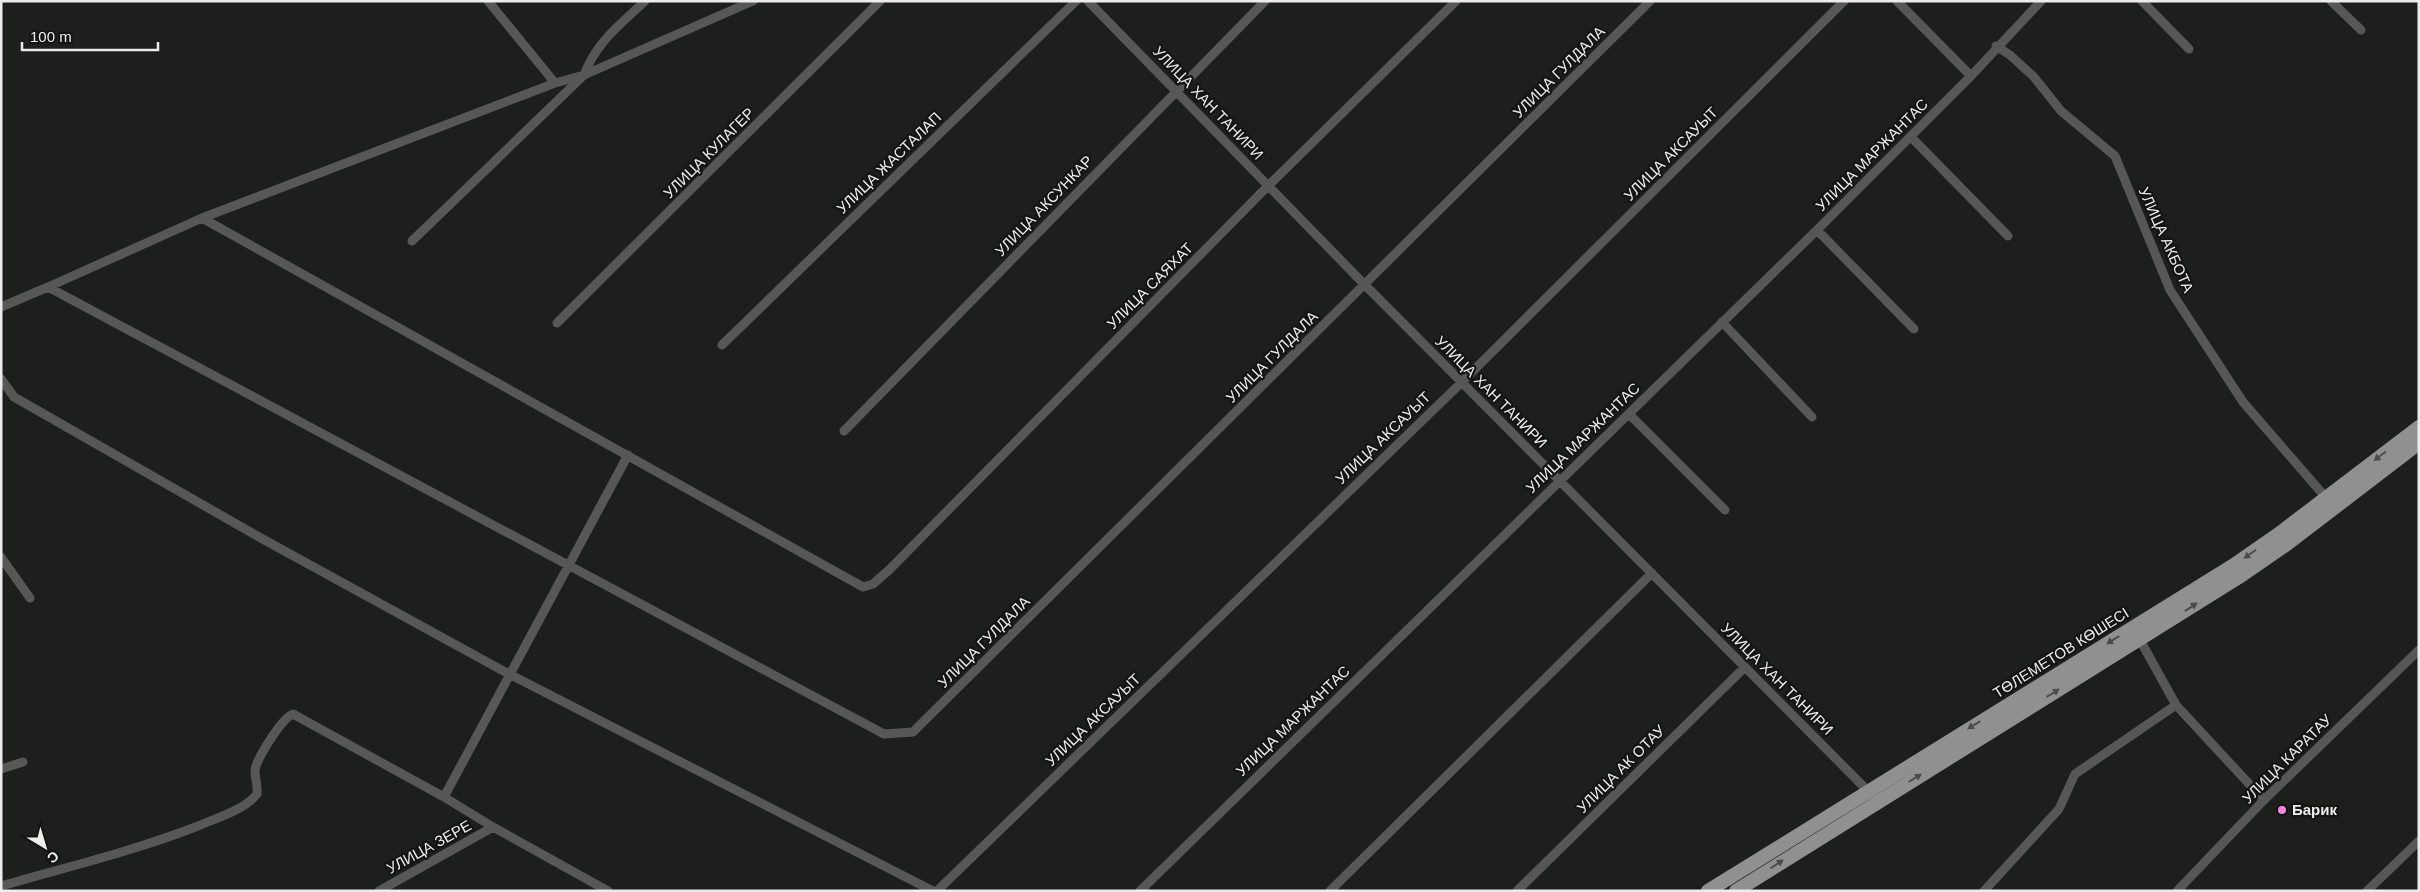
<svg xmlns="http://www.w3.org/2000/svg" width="2420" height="892" font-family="Helvetica,sans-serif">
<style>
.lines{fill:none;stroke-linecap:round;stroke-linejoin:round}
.street{stroke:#575856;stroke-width:9}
.primary{stroke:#90918f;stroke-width:14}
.oneway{fill:#4c4d4b}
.poi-dot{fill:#fd86e3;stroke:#141513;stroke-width:2}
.labels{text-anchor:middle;stroke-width:4.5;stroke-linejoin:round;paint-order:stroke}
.street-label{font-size:15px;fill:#ebeceb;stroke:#141513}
.poi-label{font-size:15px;font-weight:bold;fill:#ebeceb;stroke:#141513;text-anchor:start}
</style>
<rect width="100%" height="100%" fill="#1d1f1c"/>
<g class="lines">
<path class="street" d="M488,1L555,83
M1088,1L1364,284L1872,795
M1897,1L1971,76
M2142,1L2189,49
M2331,1L2361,30
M1996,46L2010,55L2034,77L2061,111L2115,156L2170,290L2243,402L2328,500
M1911,137L2008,236
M202,218L863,587L873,584L889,570L1269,185L1456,1
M1817,230L1914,329
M412,241L584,75C597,41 619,26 645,1
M48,287L202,218L555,83L584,75L753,1
M1,307L48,287L884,734L913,732L1650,1
M1722,322L1812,417
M557,323L880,1
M722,345L1076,1
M1,379L14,397L259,537L509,674L933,891
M1629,414L1725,510
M844,431L1265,1
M1,557L30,598
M2140,640L2176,705L2264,800
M1,769L23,762
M444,797L628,455
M1,886C67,867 134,851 198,826C217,818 244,810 257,794C258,786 255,778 255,770C257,758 282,718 293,714L444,797L493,827L608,891
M379,891L493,827
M937,891L1462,382L1844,1
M1140,891L1817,230L1971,76L2041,1
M1330,891L1652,573
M1517,891L1745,667
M1984,891L2059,809L2075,774L2176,705
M2177,891L2264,800L2419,650
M2367,891L2419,841"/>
<path class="primary" d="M1708,891L2234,565L2280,533L2419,427
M1736,891L2242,575L2287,544L2419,443"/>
</g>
<defs><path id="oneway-solid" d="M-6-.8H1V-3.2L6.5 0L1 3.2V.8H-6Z" transform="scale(1.25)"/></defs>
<g class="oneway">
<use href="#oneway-solid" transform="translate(2380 456) rotate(143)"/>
<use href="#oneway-solid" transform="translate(2250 554) rotate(145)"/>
<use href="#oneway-solid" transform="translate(2191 607) rotate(-33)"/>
<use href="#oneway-solid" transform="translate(2113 640) rotate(148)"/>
<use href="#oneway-solid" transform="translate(2053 693) rotate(-31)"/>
<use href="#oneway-solid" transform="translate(1974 725) rotate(149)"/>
<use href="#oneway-solid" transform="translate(1915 778) rotate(-31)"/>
<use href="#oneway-solid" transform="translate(1777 864) rotate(-33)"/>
</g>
<circle class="poi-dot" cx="2282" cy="810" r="5"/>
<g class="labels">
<g class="street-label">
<text transform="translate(1559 72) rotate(-45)" y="5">УЛИЦА ГУЛДАЛА</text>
<text transform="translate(1208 103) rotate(46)" y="5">УЛИЦА ХАН ТАНИРИ</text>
<text transform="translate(709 153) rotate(-45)" y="5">УЛИЦА КУЛАГЕР</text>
<text transform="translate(1671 154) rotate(-45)" y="5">УЛИЦА АКСАУЫТ</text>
<text transform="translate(1872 155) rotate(-45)" y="5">УЛИЦА МАРЖАНТАС</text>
<text transform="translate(889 163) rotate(-44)" y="5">УЛИЦА ЖАСТАЛАП</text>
<text transform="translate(1044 206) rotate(-46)" y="5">УЛИЦА АКСУНКАР</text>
<text transform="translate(2166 240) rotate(66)" y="5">УЛИЦА АКБОТА</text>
<text transform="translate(1150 286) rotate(-45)" y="5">УЛИЦА САЯХАТ</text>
<text transform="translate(1272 357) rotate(-45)" y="5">УЛИЦА ГУЛДАЛА</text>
<text transform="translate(1491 392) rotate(45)" y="5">УЛИЦА ХАН ТАНИРИ</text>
<text transform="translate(1383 438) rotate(-44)" y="5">УЛИЦА АКСАУЫТ</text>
<text transform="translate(1583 438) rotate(-44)" y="5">УЛИЦА МАРЖАНТАС</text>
<text transform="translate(984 642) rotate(-45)" y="5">УЛИЦА ГУЛДАЛА</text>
<text transform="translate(2061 653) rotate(-32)" y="5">ТӨЛЕМЕТОВ КӨШЕСІ</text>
<text transform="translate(1777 679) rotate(45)" y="5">УЛИЦА ХАН ТАНИРИ</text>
<text transform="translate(1093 720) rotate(-44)" y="5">УЛИЦА АКСАУЫТ</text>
<text transform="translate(1293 721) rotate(-44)" y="5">УЛИЦА МАРЖАНТАС</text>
<text transform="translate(2287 759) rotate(-45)" y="5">УЛИЦА КАРАТАУ</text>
<text transform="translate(1621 769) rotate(-45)" y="5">УЛИЦА АК ОТАУ</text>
<text transform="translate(429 847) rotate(-29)" y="5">УЛИЦА ЗЕРЕ</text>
</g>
<g class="poi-label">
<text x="2292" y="815">Барик</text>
</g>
</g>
<rect width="2420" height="892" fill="none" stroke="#ebeceb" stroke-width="5"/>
<g transform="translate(45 847) rotate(142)" stroke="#141513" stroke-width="4" paint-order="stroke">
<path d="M0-4L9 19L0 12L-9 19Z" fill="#ebeceb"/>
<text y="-8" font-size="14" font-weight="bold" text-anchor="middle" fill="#ebeceb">С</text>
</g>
<path d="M22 42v8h136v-8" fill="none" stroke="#ebeceb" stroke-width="2.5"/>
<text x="30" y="42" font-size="15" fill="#ebeceb" stroke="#141513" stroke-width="4" paint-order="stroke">100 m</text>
</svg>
